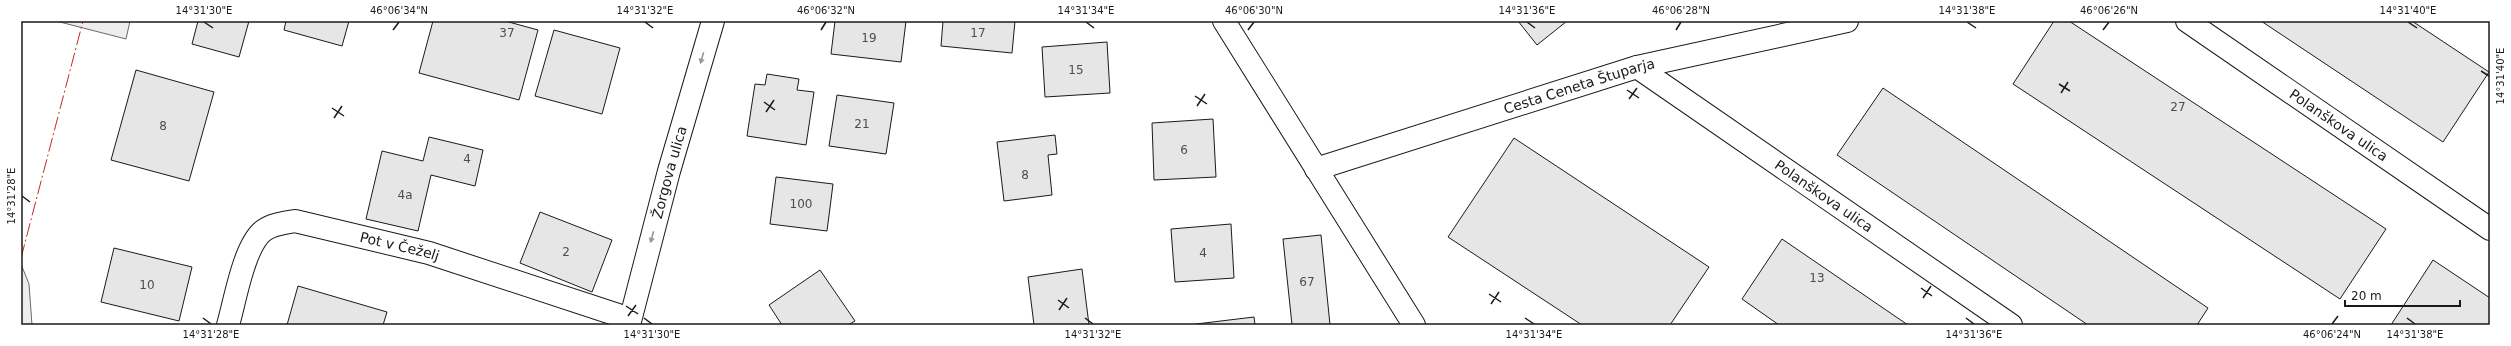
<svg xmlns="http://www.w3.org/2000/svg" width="2511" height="346" font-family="'DejaVu Sans',sans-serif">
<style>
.built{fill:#ededed;stroke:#6a6a6a}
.building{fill:#e6e6e6;stroke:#1a1a1a}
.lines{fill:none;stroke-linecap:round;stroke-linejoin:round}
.minor-casing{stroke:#1a1a1a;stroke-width:24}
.minor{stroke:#fff;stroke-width:22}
.power{stroke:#c62828;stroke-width:1;stroke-dasharray:14 3 2 3;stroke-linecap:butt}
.oneway{fill:#989898}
.ticks{fill:none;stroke:#1a1a1a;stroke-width:1.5}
.labels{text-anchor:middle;stroke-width:3;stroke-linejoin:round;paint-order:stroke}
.number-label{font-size:12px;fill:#4d4d4d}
.street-label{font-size:14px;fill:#1a1a1a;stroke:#fff}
.neatline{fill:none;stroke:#1a1a1a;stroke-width:1.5}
.ticks-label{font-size:10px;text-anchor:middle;fill:#1a1a1a}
</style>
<rect width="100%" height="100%" fill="#fff"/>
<path class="built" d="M56,21H130L126,39Z
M21,264L29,284L32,325H21Z"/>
<path class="building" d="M198,21H249L239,57L192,44Z
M286,21H349L342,46L284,30Z
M433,21H505L538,30L519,100L419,73Z
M835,21H906L901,62L831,54Z
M943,21H1015L1012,53L941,46Z
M1518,21H1567L1537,45Z
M2054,21H2069L2386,229L2340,299L2013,84Z
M2261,21H2412L2489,72L2443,142Z
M554,30L620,48L602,114L535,96Z
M1107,42L1110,93L1045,97L1042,47Z
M136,70L214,92L189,181L111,160Z
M767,74L799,79L797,90L814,92L806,145L747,136L755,84L765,85Z
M1883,88L2208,308L2197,325H2088L1837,155Z
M837,95L894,103L886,154L829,146Z
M1213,119L1216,177L1154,180L1152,123Z
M1055,135L1057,154L1048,155L1052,195L1004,201L997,142Z
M429,137L483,150L475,186L431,175L418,231L366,219L382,151L423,161Z
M1514,138L1709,267L1670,325H1582L1448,237Z
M776,177L833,184L827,231L770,224Z
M540,212L612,240L592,292L520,263Z
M1231,224L1234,278L1175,282L1171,229Z
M1321,235L1330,325H1292L1283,239Z
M1782,239L1908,325H1779L1742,299Z
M114,248L192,267L179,321L101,302Z
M2433,260L2490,298V325H2391Z
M1082,269L1089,325H1034L1028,277Z
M820,270L855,321L848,325H782L769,305Z
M298,286L387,312L383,325H287Z
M1254,317L1255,325H1196V324Z"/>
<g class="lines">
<defs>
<g id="minor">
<path d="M1224,21L1414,325"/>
<path id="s1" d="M2187,21L2490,229"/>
<path id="s2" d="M1637,67L2011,325"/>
<path id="s3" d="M1316,169L1637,67L1847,21"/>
<path id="s4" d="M228,325C235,301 244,246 263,231C272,224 284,223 295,221L429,253L630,319"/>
<path id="s5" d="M629,325L669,171L713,21"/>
</g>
</defs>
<use href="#minor" class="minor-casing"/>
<use href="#minor" class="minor"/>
<path class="power" d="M21,258L83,21"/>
</g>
<defs><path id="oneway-solid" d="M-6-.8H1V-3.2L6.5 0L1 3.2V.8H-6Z"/></defs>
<g class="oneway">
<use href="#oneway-solid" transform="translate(702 58) rotate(106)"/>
<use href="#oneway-solid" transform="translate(652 237) rotate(105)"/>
</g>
<path class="ticks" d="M204,22L213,28M645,22L653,28M1086,22L1094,28M1527,22L1535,28M1967,22L1976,28M2408,22L2417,28M393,30L399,22M821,30L826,22M1248,30L1254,22M1676,30L1681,22M2103,30L2109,22M2481,71L2489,76M2059,84L2070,91M1627,90L1639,98M2061,93L2068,82M1195,96L1207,104M1629,99L1637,88M764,102L775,110M1197,106L1205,94M332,108L344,116M766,112L774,100M334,118L342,106M22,196L30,202M1921,288L1932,296M1489,294L1501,302M1923,298L1931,286M1058,300L1069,308M1491,304L1499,292M626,306L638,314M1059,310L1067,298M628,316L636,305M203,318L211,324M644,318L652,324M1085,318L1093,324M1525,318L1534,324M1966,318L1974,324M2407,318L2415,324M2332,324L2338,316"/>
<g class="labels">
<g class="number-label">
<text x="507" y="37">37</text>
<text x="978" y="37">17</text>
<text x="869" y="42">19</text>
<text x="1076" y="74">15</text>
<text x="2178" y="111">27</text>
<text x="862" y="128">21</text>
<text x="163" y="130">8</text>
<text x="1184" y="154">6</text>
<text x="467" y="163">4</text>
<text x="1025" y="179">8</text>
<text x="405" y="199">4a</text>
<text x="801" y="208">100</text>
<text x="566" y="256">2</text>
<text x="1203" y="257">4</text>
<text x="1817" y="282">13</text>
<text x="1307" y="286">67</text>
<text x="147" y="289">10</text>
</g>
<g class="street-label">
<text dy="5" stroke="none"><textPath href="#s3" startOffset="276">Cesta Ceneta Štuparja</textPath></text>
<text dy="5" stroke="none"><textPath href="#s1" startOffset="184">Polanškova ulica</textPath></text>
<text dy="5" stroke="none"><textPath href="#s5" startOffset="158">Žorgova ulica</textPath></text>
<text dy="5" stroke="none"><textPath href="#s2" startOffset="227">Polanškova ulica</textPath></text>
<text dy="5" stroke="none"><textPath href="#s4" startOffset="243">Pot v Čeželj</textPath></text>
</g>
</g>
<rect width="2511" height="346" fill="none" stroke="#ffffff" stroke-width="44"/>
<path d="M2345 300v6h115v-6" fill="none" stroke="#1a1a1a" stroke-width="2"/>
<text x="2351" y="300" font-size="12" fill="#1a1a1a" stroke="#ffffff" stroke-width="3" paint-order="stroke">20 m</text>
<rect x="22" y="22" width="2467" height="302" class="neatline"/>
<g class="ticks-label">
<text x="204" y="14">14°31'30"E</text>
<text x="399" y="14">46°06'34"N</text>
<text x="645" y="14">14°31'32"E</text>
<text x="826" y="14">46°06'32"N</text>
<text x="1086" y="14">14°31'34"E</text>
<text x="1254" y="14">46°06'30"N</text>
<text x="1527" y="14">14°31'36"E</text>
<text x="1681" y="14">46°06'28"N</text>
<text x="1967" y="14">14°31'38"E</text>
<text x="2109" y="14">46°06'26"N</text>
<text x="2408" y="14">14°31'40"E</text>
<text transform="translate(2500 76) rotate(-90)" y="4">14°31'40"E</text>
<text transform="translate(11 196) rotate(-90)" y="4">14°31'28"E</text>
<text x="211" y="338">14°31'28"E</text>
<text x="652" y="338">14°31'30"E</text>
<text x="1093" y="338">14°31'32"E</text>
<text x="1534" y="338">14°31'34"E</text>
<text x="1974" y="338">14°31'36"E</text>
<text x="2332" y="338">46°06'24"N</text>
<text x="2415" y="338">14°31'38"E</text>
</g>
</svg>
